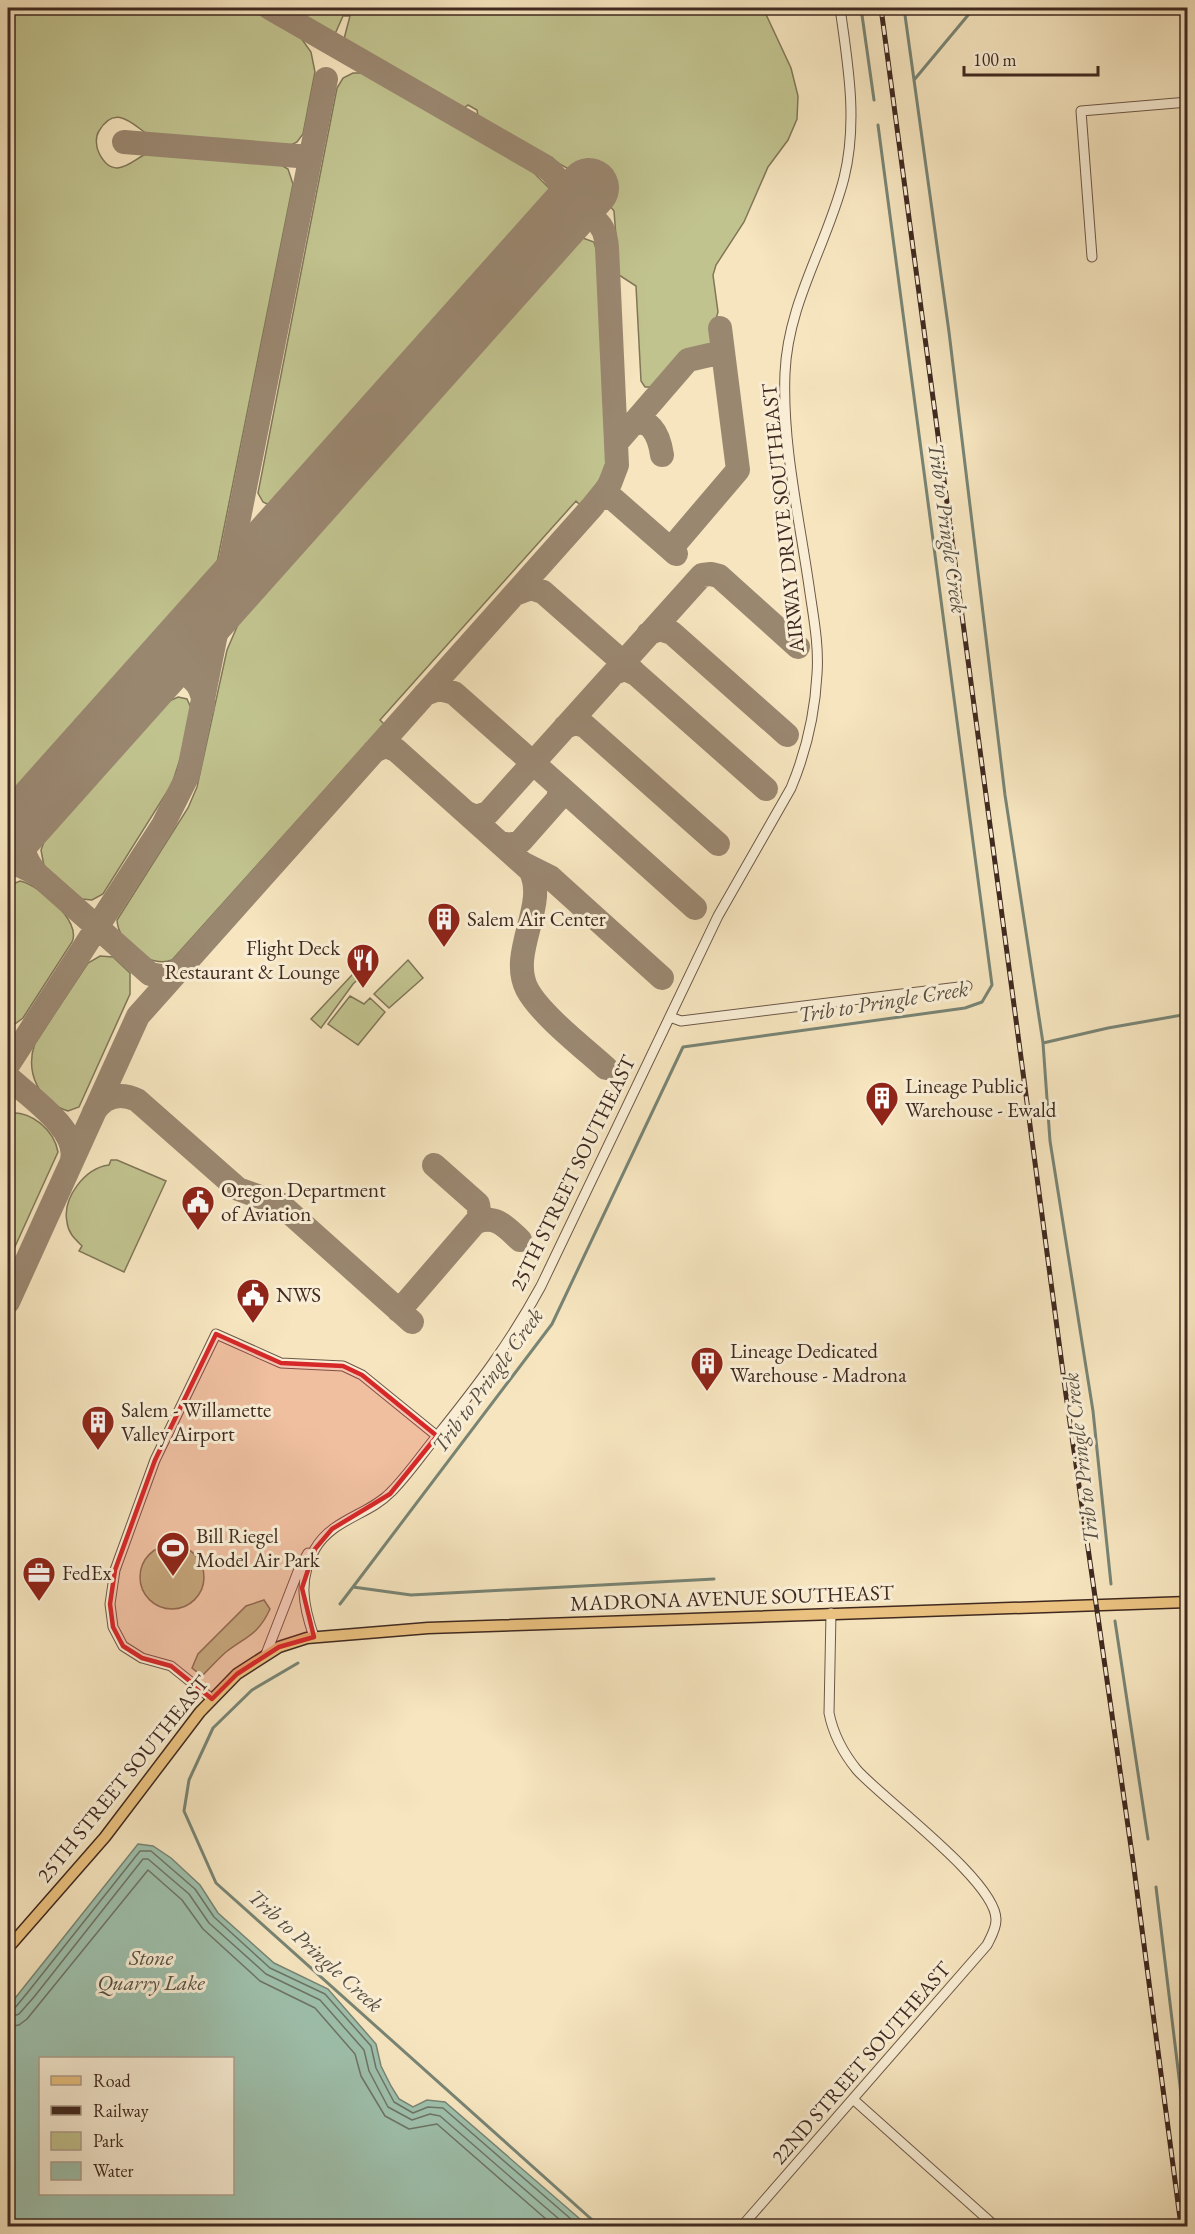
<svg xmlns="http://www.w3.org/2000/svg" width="1195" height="2234" font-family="'EB Garamond',serif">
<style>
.green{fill:#c1c38f;stroke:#807658;stroke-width:1.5}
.water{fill:#9ec0ac;stroke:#788474;stroke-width:1.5;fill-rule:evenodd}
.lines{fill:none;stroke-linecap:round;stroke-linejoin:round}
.shore{stroke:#6e7466;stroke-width:1.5}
.stream{stroke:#788474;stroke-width:3}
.taxiway{stroke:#9a8770;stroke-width:24}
.runway{stroke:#9a8770;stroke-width:60}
.minor-casing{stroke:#6d5848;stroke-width:11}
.major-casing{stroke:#3f2920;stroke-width:13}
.minor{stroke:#f9eed5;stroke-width:9}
.major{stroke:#ebc280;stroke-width:10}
.rail-casing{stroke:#3f2920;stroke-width:5}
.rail{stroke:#f9eed5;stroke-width:3;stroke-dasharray:9;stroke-linecap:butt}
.marked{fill:#d62828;fill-opacity:0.2;stroke:#d62828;stroke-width:4.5;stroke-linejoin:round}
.labels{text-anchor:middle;stroke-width:6;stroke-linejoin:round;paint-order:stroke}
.street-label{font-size:21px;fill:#3f2920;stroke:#f9eed5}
.poi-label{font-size:21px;fill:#3f2920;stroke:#f9eed5;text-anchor:start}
.water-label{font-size:22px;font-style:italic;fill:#574f43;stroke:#f9eed5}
</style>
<rect width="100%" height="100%" fill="#f6e5bf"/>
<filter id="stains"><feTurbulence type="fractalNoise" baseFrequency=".00333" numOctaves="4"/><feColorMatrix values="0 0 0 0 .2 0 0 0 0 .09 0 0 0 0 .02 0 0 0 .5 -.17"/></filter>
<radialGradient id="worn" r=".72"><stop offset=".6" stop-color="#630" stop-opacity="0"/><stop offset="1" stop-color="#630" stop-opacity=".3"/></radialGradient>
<path class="green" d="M8,8H248L301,38L311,52L315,72L303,134L297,142L287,147L152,137C137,130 117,100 99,131C95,137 96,147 99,153C115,185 135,156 149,153C161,151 175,154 186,155C215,157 245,159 274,161L288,169L293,184L216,568L208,584L8,809Z
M292,8H763L791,68L798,96L797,119L788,140L768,167L744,222L716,265L713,275L718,312L714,326L713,346L709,350L686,356L657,387H645L641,381L636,286L619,275L614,211L610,206L567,168L478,117L477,110L468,105L464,108L344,39L350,16H343L335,34Z
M353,73H363L533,172L549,188V198L544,208L281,502L269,505L263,502L258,493L337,88L343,78Z
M580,237L594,242L597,252L608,448C607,473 596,487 580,505L576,501L380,720L384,724L172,960C150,969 118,943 117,920L188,808L197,787L227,650L249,599L569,242Z
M178,697L187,699L191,708L181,756L172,784L103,894L92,900L82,899L44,866L41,850L52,820L152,709Z
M20,881C39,885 82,921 72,942L23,1018L8,1029V886Z
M100,956L113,957L130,973V994L79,1107L68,1111C38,1102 25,1071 35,1043L88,963Z
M408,960L423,978L389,1008L374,994Z
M365,961L374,969L369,973L367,971L353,984L321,1028L311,1019Z
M350,996L364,1004L370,998L385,1012L358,1045L328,1024Z
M8,1113C31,1110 54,1130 58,1152L8,1262Z
M111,1160H117L166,1181L124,1272L79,1251L82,1246C75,1239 68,1233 67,1222C62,1198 85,1168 109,1165Z
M140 1577a32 32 0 1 1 64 0a32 32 0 1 1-64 0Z
M264,1600L270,1609C258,1635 247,1636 226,1652C218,1659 210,1668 202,1676L192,1668L198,1654L246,1606Z"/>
<path class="water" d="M138,1844L153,1846L171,1858L200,1885L218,1913L274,1963L328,1989L376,2044L381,2066L391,2086L399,2099L413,2107L427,2100L445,2102L588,2226H8V2007ZM40,2058H232V2194H40Z"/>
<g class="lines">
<path class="shore" d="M8,2010L14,2009L28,1992L140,1851H151L195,1889L214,1917L270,1968L325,1994L371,2046L376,2068L394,2102L413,2113L428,2107L443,2108L579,2226
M8,2018L19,2014L34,1997L143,1859H148L189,1894L209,1923L266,1974L320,2000L364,2050L369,2071L388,2107L412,2120L430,2114L440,2116L567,2226
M8,2027L19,2025L27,2019L148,1870L182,1900L203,1929L260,1981L315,2008L355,2054L361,2076L385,2116L409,2129L437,2124L554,2226"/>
<path class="stream" d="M861,8L874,100
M904,8L949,332L1005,795L1043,1043L1050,1141L1093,1411L1111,1584
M914,80L974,8
M1043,1043L1108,1028L1188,1014
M353,1587L552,1324L683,1047L965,1008L982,1002L992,985L878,125
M340,1604L353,1587L411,1595L714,1579
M1115,1621L1148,1839
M298,1663L252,1690L213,1728L189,1780L184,1811L216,1883L599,2226
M1156,1887L1188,2152"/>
<path class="taxiway" d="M124,142L310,157
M626,429C649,411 659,435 662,455
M618,441L688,360L714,354L724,360
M599,499L611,497L676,554
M665,544H675L738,470L720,328
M515,594L531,588L543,592L634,672
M648,634L660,629L672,633L787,735
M614,673L625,669L636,674L766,789
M145,686C151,682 155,677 161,674C184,664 205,684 203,707
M425,694L439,689L454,693L559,786V798L521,841L513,845L500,843
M565,727L575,723L585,726L718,844
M374,751L386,746L396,750L530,870C549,904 508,952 527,989C540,1014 584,1048 606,1068
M559,786L695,908
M36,808C34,814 28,818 26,824C18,842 25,861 37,874
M467,813L476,817L488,813L702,575L711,574L719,576L798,647
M8,863L21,866L37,874L150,974L166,977L178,970
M524,864L550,877L662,978
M8,1065L163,825L188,775L326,79
M8,1077C29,1097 79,1129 72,1160
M94,1112C104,1096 120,1092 137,1100L238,1189L280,1204L412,1322
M477,1222C496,1214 507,1228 520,1240
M8,1302L138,1016L592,507L609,486L617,465L607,248C605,216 588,214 562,219C564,200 564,180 546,167L270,8
M399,1311L480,1217L478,1204L434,1165"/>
<path class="runway" d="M8,839L589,188"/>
<defs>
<path id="minor" d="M1092,257L1081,111L1188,102
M670,1017L681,1021L689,1020L967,986
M314,1637C303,1605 298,1579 315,1549C332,1519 369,1515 391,1492C408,1475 422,1454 437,1436C478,1385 510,1343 541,1286L718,916L791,788C806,752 815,713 817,674C819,647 814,620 810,593C800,521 782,445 785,373C788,302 827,245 844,178C858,121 848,65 840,8
M266,1654L299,1569L308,1553
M212,1699L171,1666L142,1658L123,1646L113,1627L110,1604L115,1570L155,1460L216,1334L281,1363L343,1366L362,1375L437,1436
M854,2100L995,2226
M742,2226L987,1945C991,1937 996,1929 996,1920C997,1882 884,1800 857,1770C844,1754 833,1733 829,1713L831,1613"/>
<path id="major" d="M8,1948L105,1837L200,1712L237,1674L279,1647L307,1638L428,1628L1188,1602"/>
</defs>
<use href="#minor" class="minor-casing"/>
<use href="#major" class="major-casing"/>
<use href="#minor" class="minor"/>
<use href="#major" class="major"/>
<defs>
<path id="rail" d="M881,8L1066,1395L1133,1861L1181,2226"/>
</defs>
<use href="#rail" class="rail-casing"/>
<use href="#rail" class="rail"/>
</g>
<path class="marked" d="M216,1334L281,1363L343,1366L362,1375L437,1436L390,1494L332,1529L315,1549L302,1588L314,1637L279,1647L237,1674L212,1699L171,1666L142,1658L123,1646L113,1627L110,1604L115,1570L155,1460Z"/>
<defs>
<symbol id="building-pin" viewBox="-11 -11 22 30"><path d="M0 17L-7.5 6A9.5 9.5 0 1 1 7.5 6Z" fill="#8f2418" stroke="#f9eed5"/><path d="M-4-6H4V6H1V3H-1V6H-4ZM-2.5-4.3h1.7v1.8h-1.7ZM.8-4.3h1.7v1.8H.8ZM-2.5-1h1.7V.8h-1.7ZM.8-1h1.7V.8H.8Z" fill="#fff"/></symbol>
<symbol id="restaurant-pin" viewBox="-11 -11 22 30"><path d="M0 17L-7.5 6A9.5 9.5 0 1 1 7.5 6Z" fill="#8f2418" stroke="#f9eed5"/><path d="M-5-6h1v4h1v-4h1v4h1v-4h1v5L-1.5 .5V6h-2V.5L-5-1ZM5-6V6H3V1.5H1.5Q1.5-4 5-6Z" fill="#fff"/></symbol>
<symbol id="civic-pin" viewBox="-11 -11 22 30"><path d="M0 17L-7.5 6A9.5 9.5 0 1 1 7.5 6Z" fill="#8f2418" stroke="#f9eed5"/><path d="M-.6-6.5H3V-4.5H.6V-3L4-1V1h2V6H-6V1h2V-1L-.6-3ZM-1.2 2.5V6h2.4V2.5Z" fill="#fff"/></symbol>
<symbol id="stadium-pin" viewBox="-11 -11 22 30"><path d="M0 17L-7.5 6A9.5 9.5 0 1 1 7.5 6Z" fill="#8f2418" stroke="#f9eed5"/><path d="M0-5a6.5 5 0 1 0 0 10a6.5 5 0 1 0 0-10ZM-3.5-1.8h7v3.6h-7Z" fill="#fff"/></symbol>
<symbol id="office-pin" viewBox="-11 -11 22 30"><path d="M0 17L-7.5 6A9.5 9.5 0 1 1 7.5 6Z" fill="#8f2418" stroke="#f9eed5"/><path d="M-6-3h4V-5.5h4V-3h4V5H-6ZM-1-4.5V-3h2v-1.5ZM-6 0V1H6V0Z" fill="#fff"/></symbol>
</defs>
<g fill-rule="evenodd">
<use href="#building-pin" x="425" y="900" width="38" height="52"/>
<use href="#restaurant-pin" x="344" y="941" width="38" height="52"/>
<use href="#building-pin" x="863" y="1079" width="38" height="52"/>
<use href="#civic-pin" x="179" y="1183" width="38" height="52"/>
<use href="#civic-pin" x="234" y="1276" width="38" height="52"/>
<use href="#building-pin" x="688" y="1344" width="38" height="52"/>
<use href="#building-pin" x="79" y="1403" width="38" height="52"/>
<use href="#stadium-pin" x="154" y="1529" width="38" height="52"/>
<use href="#office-pin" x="20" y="1554" width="38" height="52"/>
</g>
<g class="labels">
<g class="street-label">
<text transform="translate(783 518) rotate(-96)" y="7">AIRWAY DRIVE SOUTHEAST</text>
<text transform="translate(573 1173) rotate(-64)" y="7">25TH STREET SOUTHEAST</text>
<text transform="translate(732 1598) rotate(-2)" y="7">MADRONA AVENUE SOUTHEAST</text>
<text transform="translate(123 1779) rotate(-51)" y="7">25TH STREET SOUTHEAST</text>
<text transform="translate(861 2063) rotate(-49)" y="7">22ND STREET SOUTHEAST</text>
</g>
<g class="poi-label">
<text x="467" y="926">Salem Air Center</text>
<text x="340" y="955" text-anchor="end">Flight Deck<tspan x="340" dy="24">Restaurant &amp; Lounge</tspan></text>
<text x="905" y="1093">Lineage Public<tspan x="905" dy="24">Warehouse - Ewald</tspan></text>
<text x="221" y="1197">Oregon Department<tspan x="221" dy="24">of Aviation</tspan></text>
<text x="276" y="1302">NWS</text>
<text x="730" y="1358">Lineage Dedicated<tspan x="730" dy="24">Warehouse - Madrona</tspan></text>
<text x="121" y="1417">Salem - Willamette<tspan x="121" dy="24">Valley Airport</tspan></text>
<text x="196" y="1543">Bill Riegel<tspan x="196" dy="24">Model Air Park</tspan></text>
<text x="62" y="1580">FedEx</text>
</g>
<g class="water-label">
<text transform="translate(948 528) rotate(82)" y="8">Trib to Pringle Creek</text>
<text transform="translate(883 1001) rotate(-9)" y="8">Trib to Pringle Creek</text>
<text transform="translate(487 1380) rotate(-54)" y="8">Trib to Pringle Creek</text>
<text transform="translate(1080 1458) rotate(-97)" y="8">Trib to Pringle Creek</text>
<text transform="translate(316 1950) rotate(42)" y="8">Trib to Pringle Creek</text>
<text x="151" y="1965">Stone<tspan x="151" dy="25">Quarry Lake</tspan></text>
</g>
</g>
<rect width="1195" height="2234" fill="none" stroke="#f6e5bf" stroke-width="30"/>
<rect x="9" y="9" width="1177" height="2216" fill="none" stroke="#3f2920" stroke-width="3"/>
<rect x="15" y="15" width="1165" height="2204" fill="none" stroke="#3f2920" stroke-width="1.5"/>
<rect x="39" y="2057" width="195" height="138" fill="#f9eed5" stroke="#af9f8d" stroke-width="1.5"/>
<rect x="51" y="2076" width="30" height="9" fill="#ebc280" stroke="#af9f8d" stroke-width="1.5"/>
<text x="93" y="2087" font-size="18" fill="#3f2920">Road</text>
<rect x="51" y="2106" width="30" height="9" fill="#3f2920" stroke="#af9f8d" stroke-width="1.5"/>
<text x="93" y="2117" font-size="18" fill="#3f2920">Railway</text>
<rect x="51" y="2132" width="30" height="18" fill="#c1c38f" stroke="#af9f8d" stroke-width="1.5"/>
<text x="93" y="2147" font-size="18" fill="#3f2920">Park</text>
<rect x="51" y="2162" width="30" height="18" fill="#9ec0ac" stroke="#af9f8d" stroke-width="1.5"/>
<text x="93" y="2177" font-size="18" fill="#3f2920">Water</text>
<path d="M964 66v9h134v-9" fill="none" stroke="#3f2920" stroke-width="3"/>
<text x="973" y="66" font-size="18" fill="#3f2920" stroke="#f9eed5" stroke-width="4.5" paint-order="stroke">100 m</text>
<rect width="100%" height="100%" filter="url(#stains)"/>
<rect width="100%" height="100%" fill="url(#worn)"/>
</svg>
